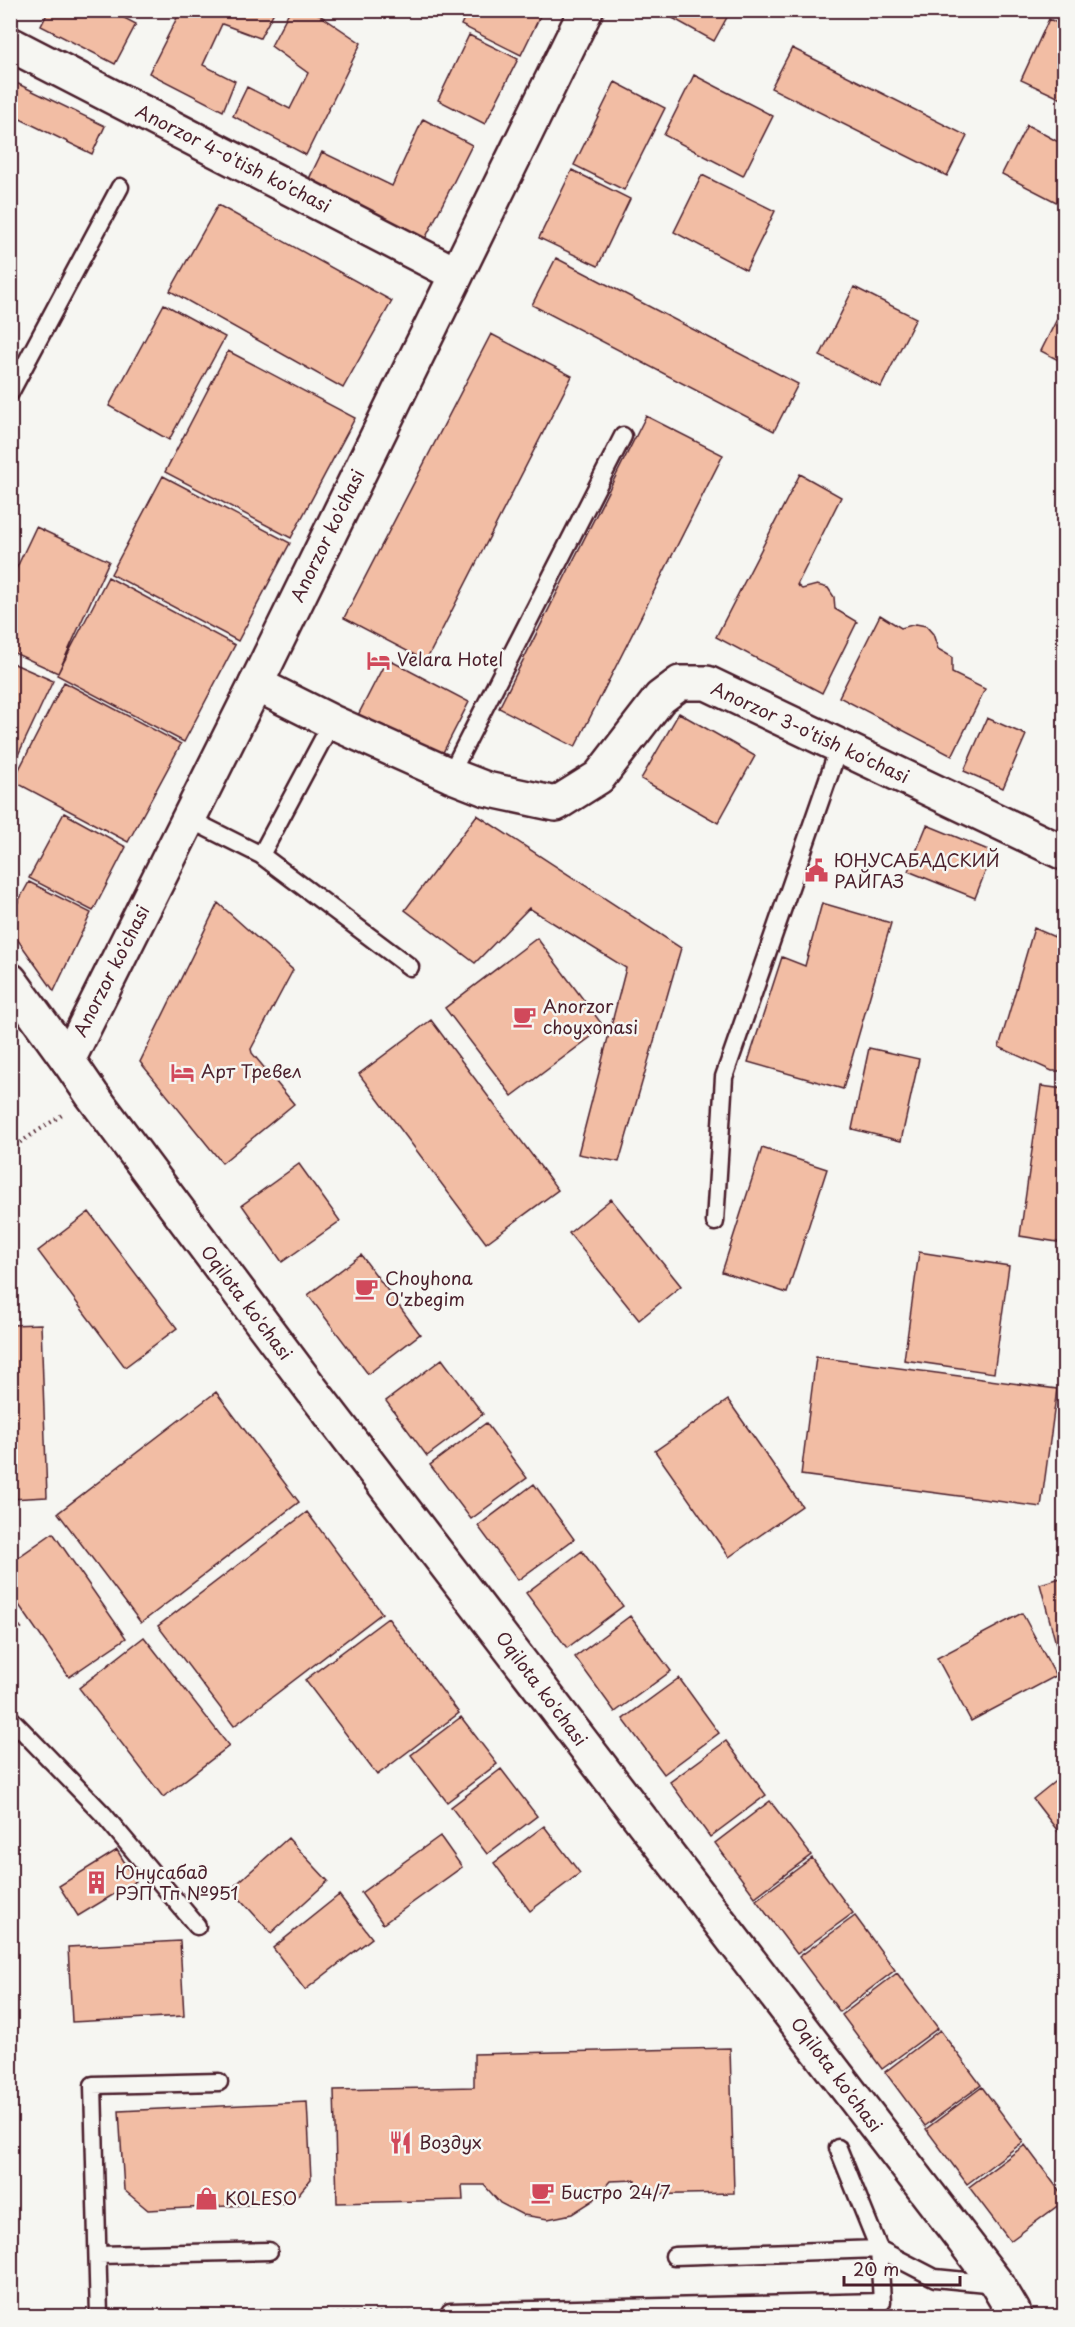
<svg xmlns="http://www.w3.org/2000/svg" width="1075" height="2327" font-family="'Playpen Sans',sans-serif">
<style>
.building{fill:#f2bda4;stroke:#4a1f2b;stroke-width:1.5}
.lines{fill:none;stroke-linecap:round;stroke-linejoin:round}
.lane-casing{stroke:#4a1f2b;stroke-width:21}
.street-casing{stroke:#4a1f2b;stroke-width:38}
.secondary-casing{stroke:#4a1f2b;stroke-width:38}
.path{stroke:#4a1f2b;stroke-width:4;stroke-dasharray:1.5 4.5;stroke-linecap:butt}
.lane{stroke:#f6f6f2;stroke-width:16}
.street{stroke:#f6f6f2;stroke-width:33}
.secondary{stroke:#f6f6f2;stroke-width:33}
.labels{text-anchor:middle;stroke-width:5;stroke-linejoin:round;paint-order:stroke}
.street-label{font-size:18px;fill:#4a1f2b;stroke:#f6f6f2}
.poi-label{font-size:18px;fill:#4a1f2b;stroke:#f6f6f2;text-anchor:start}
</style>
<rect width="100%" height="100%" fill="#f6f6f2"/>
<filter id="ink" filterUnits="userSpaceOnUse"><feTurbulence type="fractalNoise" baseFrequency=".0167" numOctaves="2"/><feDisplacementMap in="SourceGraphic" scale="12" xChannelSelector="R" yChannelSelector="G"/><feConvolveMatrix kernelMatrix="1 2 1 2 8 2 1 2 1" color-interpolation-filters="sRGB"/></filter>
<g filter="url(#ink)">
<path class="building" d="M49,10H109L136,24L115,64L41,26Z
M181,10H275L260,38L222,24L203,65L235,81L223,111L149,73Z
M290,10H312L361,43L306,155L233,116L247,87L290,109L308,73L271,46Z
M468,10H543L521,55L461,25Z
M658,10H731L714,41Z
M1049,19L1064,26V100L1021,80Z
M469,35L518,59L485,124L438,100Z
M792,48L967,136L947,176L771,88Z
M694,75L773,116L743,176L664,135Z
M10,80L105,126L92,154L10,114Z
M615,82L665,108L624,190L574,165Z
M423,119L472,145L423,243L306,185L322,152L392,186Z
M1027,125L1064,145V206L1002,174Z
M572,170L630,199L598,266L539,238Z
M702,175L775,211L746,270L674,232Z
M218,205L392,301L343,388L170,291Z
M556,258L798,384L774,431L532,305Z
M854,287L916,318L881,387L820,356Z
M164,304L225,337L169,440L109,406Z
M1064,305V363L1041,351Z
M491,334L572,376L426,661L344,618Z
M228,351L355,418L291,538L165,472Z
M646,416L723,455L575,747L499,708Z
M800,474L841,497L797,585L802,589L817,585L828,588L834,597L835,609L857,622L822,693L716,637Z
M163,476L290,543L238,641L111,574Z
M36,527L109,561L58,673L10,651V582Z
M108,577L235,645L184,742L57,675Z
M880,615L901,628L916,624L926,626L933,634L938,649L952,657V673L985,689L952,756L839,697Z
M387,659L469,702L436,766L354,723Z
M10,662L53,681L10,772Z
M64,682L181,744L128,842L13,781Z
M679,713L755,756L718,823L641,779Z
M987,718L1026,735L1003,788L964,771Z
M64,813L126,847L93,911L29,878Z
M477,815L681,948L619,1162L578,1154L626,968L529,908L475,963L405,910Z
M927,825L993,852L975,898L908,871Z
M29,882L91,913L54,991L10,929V917Z
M218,903L293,970L251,1049L252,1053L294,1104L222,1163L140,1062Z
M822,903L891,923L843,1089L748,1062L782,957L805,966Z
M1034,928L1064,941V1071H1052L999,1047Z
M537,938L604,1027L512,1096L445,1008Z
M431,1020L558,1190L486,1243L359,1074Z
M869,1048L919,1059L901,1141L852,1129Z
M1041,1086L1064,1089V1243L1020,1236Z
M762,1148L827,1169L787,1293L722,1272Z
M299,1164L340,1221L282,1262L242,1205Z
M611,1199L681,1286L639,1320L569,1233Z
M89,1212L177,1328L125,1367L38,1251Z
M919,1252L1009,1266L994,1373L904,1360Z
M361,1255L420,1334L368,1374L308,1295Z
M41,1324L47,1497L10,1499V1325Z
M816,1357L1057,1389L1041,1507L801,1475Z
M442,1359L483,1414L427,1456L386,1401Z
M216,1392L299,1502L141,1623L58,1513Z
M728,1400L802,1506L729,1557L655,1451Z
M486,1423L527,1478L471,1519L430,1465Z
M534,1484L574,1539L518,1580L478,1526Z
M307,1512L382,1613L234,1726L158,1626Z
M53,1533L126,1638L69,1677L10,1592V1563Z
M582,1551L623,1606L567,1648L526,1593Z
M1064,1577V1657L1060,1659L1040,1584Z
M1022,1613L1056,1676L971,1721L937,1658Z
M630,1616L671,1671L615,1712L575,1657Z
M388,1618L459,1713L377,1775L305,1680Z
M144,1637L229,1746L163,1797L79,1688Z
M679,1678L719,1733L664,1774L623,1719Z
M461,1717L497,1764L447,1802L411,1755Z
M726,1741L766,1795L710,1837L670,1782Z
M501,1769L537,1816L487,1854L451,1807Z
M1064,1774V1839L1033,1799Z
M770,1801L811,1855L755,1897L715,1843Z
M544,1826L580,1873L530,1911L494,1863Z
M440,1836L462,1867L383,1924L361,1893Z
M288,1838L328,1881L271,1933L231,1889Z
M117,1850L136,1881L78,1916L59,1886Z
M812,1858L853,1913L797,1954L756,1900Z
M339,1895L372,1938L305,1990L273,1948Z
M855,1916L895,1970L840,2012L799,1957Z
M180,1941L184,2016L72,2022L68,1947Z
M897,1973L938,2028L882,2069L842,2015Z
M940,2030L981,2085L925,2126L885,2072Z
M730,2048L734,2193L636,2195V2180L610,2181L594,2200L572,2214L548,2219L523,2215L500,2203L484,2185H462L463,2200L337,2203L334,2090L474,2087V2054Z
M982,2087L1023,2142L967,2184L926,2129Z
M307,2102L311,2179L291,2203L148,2210L124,2190L119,2111Z
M1025,2145L1064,2197V2201L1010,2241L969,2187Z"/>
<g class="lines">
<defs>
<path id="lane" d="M10,393L120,187
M450,775L623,436
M189,819L261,855L410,967
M261,855L332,722
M715,1222L724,1077L839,747
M10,1718L103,1814L197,1926
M98,2255L269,2251
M674,2256L879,2249L935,2278L996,2284
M450,2312L882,2302L879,2249L838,2148
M99,2316L93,2085L219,2082"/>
<path id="street" d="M10,44L456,274
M256,684L332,722L450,775L486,789L556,804L599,777L660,698L680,683H707L1064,853
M10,980L68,1060"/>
<path id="secondary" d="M586,10L256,684L68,1060L92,1095L312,1390L997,2284L1013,2311L1014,2316"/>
</defs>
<use href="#lane" class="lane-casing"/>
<use href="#street" class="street-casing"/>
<use href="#secondary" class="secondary-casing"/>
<path class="path" d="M10,1149L62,1115
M10,1634L24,1625
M247,2316L422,2313"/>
<use href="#lane" class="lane"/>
<use href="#street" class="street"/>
<use href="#secondary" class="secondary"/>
</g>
</g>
<defs>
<symbol id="hotel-bare" viewBox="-9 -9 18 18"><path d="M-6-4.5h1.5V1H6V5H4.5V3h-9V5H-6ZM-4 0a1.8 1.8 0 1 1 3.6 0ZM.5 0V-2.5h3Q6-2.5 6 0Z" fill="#d1495b" stroke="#f6f6f2" stroke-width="2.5" paint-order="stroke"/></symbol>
<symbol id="civic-bare" viewBox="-9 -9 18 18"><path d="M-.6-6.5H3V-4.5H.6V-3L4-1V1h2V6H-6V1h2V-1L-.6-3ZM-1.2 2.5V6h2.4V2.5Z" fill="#d1495b" stroke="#f6f6f2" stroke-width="2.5" paint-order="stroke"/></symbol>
<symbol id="cafe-bare" viewBox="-9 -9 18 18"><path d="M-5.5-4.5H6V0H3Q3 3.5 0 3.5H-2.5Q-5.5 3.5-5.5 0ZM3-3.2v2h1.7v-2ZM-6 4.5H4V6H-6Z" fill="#d1495b" stroke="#f6f6f2" stroke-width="2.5" paint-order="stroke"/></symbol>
<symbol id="building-bare" viewBox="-9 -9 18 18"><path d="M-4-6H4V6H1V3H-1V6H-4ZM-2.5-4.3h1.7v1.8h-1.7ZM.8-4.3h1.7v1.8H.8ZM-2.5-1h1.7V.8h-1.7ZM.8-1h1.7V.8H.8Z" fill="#d1495b" stroke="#f6f6f2" stroke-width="2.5" paint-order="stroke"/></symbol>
<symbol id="restaurant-bare" viewBox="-9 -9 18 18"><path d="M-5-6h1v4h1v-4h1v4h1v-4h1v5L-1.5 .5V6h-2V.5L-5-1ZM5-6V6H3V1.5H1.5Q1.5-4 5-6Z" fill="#d1495b" stroke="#f6f6f2" stroke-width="2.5" paint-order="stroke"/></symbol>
<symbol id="shop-bare" viewBox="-9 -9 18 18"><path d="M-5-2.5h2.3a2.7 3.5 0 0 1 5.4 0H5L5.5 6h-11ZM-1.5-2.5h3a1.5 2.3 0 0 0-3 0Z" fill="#d1495b" stroke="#f6f6f2" stroke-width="2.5" paint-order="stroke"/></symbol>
</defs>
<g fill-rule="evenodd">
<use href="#hotel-bare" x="362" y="644" width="33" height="33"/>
<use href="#civic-bare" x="800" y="854" width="33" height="33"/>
<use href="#cafe-bare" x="508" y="1000" width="33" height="33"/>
<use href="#hotel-bare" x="166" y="1056" width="33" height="33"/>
<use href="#cafe-bare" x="350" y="1272" width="33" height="33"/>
<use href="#building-bare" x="80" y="1866" width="33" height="33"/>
<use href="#restaurant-bare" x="384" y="2126" width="33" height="33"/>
<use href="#cafe-bare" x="526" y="2176" width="33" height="33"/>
<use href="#shop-bare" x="190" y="2182" width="33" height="33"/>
</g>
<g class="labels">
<g class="street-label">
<text transform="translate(233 159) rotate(27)" y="6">Anorzor 4-o'tish ko'chasi</text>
<text transform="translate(328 536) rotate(-64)" y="6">Anorzor ko'chasi</text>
<text transform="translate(810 733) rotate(25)" y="6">Anorzor 3-o'tish ko'chasi</text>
<text transform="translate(112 971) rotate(-63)" y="6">Anorzor ko'chasi</text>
<text transform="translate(246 1303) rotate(53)" y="6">Oqilota ko'chasi</text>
<text transform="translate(541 1689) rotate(53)" y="6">Oqilota ko'chasi</text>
<text transform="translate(836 2075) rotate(53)" y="6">Oqilota ko'chasi</text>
</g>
<g class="poi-label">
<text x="397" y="666">Velara Hotel</text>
<text x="834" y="867">ЮНУСАБАДСКИЙ<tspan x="834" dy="21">РАЙГАЗ</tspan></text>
<text x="543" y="1013">Anorzor<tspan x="543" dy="21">choyxonasi</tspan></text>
<text x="201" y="1078">Арт Тревел</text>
<text x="385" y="1285">Choyhona<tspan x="385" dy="21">O'zbegim</tspan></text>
<text x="115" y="1879">Юнусабад<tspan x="115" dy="21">РЭП Тп №951</tspan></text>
<text x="419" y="2149">Воздух</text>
<text x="561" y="2199">Бистро 24/7</text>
<text x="225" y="2205">KOLESO</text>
</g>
</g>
<rect width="1075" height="2327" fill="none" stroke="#f6f6f2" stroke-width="36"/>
<rect x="18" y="18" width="1039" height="2291" fill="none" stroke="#4a1f2b" stroke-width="2" filter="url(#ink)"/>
<path d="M844 2276v9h116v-9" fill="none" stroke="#4a1f2b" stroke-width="3"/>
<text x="853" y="2276" font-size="18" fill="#4a1f2b" stroke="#f6f6f2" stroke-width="4.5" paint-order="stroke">20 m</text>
</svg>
